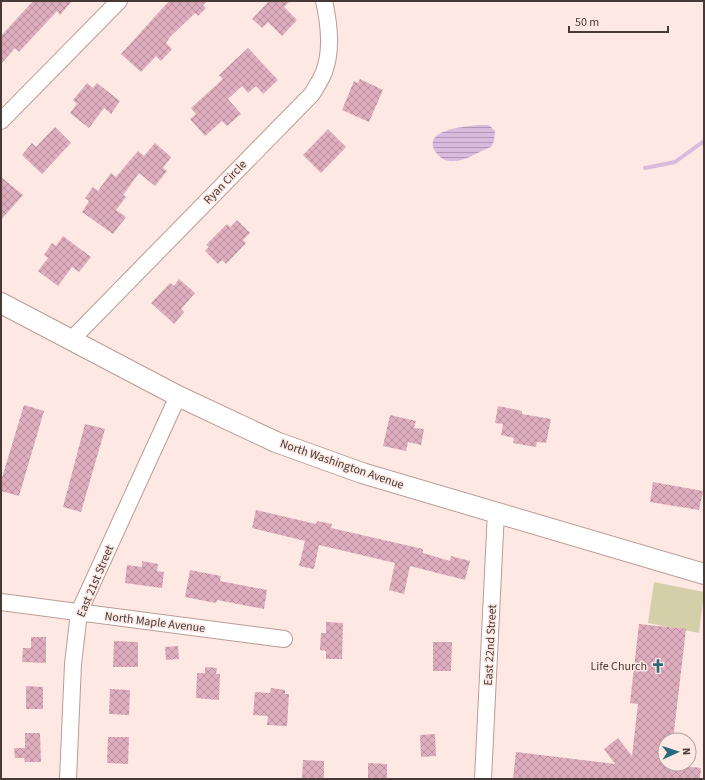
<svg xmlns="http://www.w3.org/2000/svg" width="705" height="780" font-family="'Source Sans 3',sans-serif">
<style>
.pitch{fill:#d5cfa9}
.water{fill:url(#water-rules)}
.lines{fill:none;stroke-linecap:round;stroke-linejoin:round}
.stream{stroke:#dabade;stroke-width:4}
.building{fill:url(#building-cross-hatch)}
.minor-casing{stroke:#bb9c95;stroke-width:18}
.major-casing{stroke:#bb9c95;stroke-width:22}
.minor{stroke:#fff;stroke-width:16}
.major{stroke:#fff;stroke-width:20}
.labels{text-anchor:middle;stroke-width:3;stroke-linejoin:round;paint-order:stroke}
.street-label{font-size:12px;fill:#463936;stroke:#fde8e4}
.poi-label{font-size:12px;fill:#463936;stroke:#fde8e4;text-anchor:end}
</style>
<defs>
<pattern id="water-rules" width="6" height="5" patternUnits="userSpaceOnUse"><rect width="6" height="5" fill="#dabade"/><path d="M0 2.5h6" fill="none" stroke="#b398b5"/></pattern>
<pattern id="building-cross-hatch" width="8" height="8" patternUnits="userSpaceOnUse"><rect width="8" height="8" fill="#deadbe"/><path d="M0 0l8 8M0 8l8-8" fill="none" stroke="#b68e9b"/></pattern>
</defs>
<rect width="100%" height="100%" fill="#fde8e4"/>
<path class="pitch" d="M654,582L704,592L699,633L648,623Z"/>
<path class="water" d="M477,125H489L495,131L494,141L491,147C479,151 464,163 450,161C444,161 438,156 435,151C423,129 465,127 477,125Z"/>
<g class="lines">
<path class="stream" d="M645,168L675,162L704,141"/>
</g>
<path class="building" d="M33,1H72L60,15L57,11L19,52L15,48L1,64V36Z
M169,1H207L203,5L206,8L198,16L195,13L170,37L166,43L172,49L161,61L156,56L141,72L121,54Z
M269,1H290L284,7L297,20L282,36L268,22L262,28L252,19Z
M248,48L278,80L263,94L256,86L248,93L242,86L228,99L241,114L227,126L222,121L205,136L190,119L196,114L191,108L223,79L219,75Z
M360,79L383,90L369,122L342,110L354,81L358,83Z
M87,83L93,88L97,83L120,101L111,114L104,108L89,128L70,113L77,104L73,100Z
M55,127L71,143L42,174L22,155L32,143L36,147Z
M328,129L346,147L321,173L303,155Z
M155,143L171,157L163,168L167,171L155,186L139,173L123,195L126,197L116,210L126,217L113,234L82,212L89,201L85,198L93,187L98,191L111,173L116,177L138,151L144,156Z
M1,177L23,195L1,220Z
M237,220L250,233L243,240L246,243L226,264L222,260L218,264L205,251L209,247L206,245L227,224L230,227Z
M63,236L91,257L79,272L72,267L58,286L38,271L48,258L44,255L52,243L56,246Z
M179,279L195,293L181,309L184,312L174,324L151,303L170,283L174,286Z
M24,405L44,411L19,496L1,491V481Z
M498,406L522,411V414L551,419L546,443L537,442L536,447L513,443L514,438L501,435L503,424L495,423Z
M390,415L416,421L414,428L424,429L421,445L408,442L406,451L383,446Z
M85,424L105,429L81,512L63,507Z
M653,482L703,491L699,510L650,502Z
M256,510L316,524L317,521L332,524L331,528L423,549V553L450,561L451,556L470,561L465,580L410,566L404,594L389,590L395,563L319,545L314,569L299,566L305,541L252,528Z
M142,561L158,564L157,571L164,572L162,588L125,583L127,565L142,567Z
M190,570L221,576L220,581L267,590L264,609L217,600L216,603L185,597Z
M326,622L343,623L342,659H326V651L320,650L321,633H326Z
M639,624L686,629L673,740H665V764L701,768L700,779H513L516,752L615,764L604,749L618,738L632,756L638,704L630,703Z
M31,637H46V663L22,662L23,648H31Z
M114,641L138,642V667H113Z
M433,642H452L451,671H433Z
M178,646L179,659L166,660L165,647Z
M205,667L217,668L216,674H220L219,700L196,698L197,673H205Z
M26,686L43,687V709H26Z
M271,688L285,690V694H289L287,726L267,725L268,716L253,715L255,692L270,693Z
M110,689L130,690L129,715L109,714Z
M25,733H40L41,762H25L24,758H15L14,748H25Z
M435,734L436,756L421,757L420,735Z
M108,737H129L128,764L107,763Z
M303,760L324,761V779H302Z
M368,763L387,764V779H368Z"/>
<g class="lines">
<defs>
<path id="minor" d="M1,121L119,1
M71,340L312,94C316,87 321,80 324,72C332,51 329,23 324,1
M1,602L284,639
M68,779L73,664L79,612L178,396
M483,779L496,511"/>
<path id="major" d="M1,303L178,396L276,442L362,473L704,574"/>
</defs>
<use href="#minor" class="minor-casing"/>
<use href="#major" class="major-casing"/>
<use href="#minor" class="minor"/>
<use href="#major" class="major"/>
</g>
<defs>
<symbol id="church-bare" viewBox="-9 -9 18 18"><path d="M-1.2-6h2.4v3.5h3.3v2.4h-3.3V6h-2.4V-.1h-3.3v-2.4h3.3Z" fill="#286b7d" stroke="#fde8e4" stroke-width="2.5" paint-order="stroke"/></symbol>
</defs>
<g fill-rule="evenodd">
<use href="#church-bare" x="648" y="656" width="20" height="20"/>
</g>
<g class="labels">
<g class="street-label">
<text transform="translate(225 182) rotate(-46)" y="4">Ryan Circle</text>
<text transform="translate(342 464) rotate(19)" y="4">North Washington Avenue</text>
<text transform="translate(95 581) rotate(-67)" y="4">East 21st Street</text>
<text transform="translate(155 622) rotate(7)" y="4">North Maple Avenue</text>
<text transform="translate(490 645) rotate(-87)" y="4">East 22nd Street</text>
</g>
<g class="poi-label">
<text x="647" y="670">Life Church</text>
</g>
</g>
<rect width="705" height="780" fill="none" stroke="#463936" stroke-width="4"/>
<g transform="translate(677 752) rotate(87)"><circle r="19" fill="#fde8e4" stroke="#b4a29e"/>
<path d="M0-3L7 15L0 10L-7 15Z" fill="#286b7d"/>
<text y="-6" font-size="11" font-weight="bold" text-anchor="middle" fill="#463936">N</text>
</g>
<path d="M569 26v6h99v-6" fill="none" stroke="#463936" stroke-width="2"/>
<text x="575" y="26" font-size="12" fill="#463936" stroke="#fde8e4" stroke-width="3" paint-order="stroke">50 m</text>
</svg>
